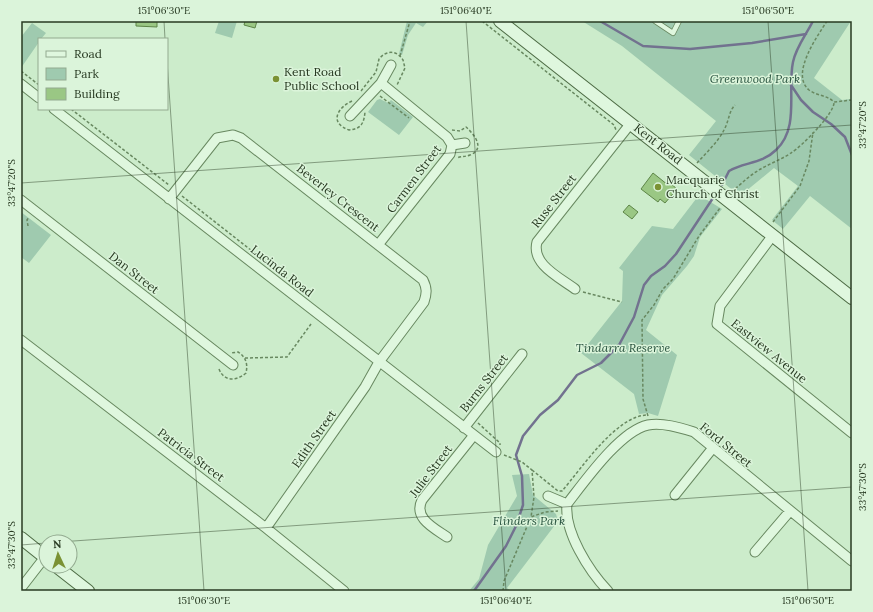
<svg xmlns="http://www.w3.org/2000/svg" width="873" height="612" font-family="Lora,serif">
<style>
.green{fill:#9fcaaf}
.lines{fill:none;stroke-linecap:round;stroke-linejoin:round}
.stream{stroke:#72728f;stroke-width:2.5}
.building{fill:#9ac784;stroke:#5d8547}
.lane-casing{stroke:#688860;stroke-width:6}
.street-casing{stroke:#688860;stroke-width:11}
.secondary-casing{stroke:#4c6a43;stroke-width:14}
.path{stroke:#688860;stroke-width:1.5;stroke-dasharray:3 2;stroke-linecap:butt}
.lane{stroke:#dff7de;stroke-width:4.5}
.street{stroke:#dff7de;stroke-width:9}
.secondary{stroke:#dff7de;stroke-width:12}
.ticks{fill:none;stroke:#283a22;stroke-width:1;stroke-opacity:0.45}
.poi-dot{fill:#7b9234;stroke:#dbf4da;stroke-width:1.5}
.labels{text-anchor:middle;stroke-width:3;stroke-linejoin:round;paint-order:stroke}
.poi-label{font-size:12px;fill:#283a22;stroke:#dbf4da;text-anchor:start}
.park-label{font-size:12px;font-style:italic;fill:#2a5440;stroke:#dbf4da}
.street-label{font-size:12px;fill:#283a22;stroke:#dbf4da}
.neatline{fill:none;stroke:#283a22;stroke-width:1.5}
.ticks-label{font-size:10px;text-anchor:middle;fill:#283a22}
</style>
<rect width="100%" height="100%" fill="#cceccb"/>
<path class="green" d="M219,21H237L232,38L215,33Z
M407,21H428L423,27L416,23L408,35L402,55L399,54Z
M582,21H851L814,78L842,100L850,99L852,107V229L810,196L783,229L772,220L798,186L774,168L740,196L689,155L716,121L622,46Z
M32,23L46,33L41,39H39V42L21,68V37Z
M380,99L388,103L391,100L413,117L399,135L368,112L377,100Z
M699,195L722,209L700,237L694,256L687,266L662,295L646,330L677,355L658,416L648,413L639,414L634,394L581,353L622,301L623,271L619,268L652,226L673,229Z
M21,212L51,235L29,263L21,257Z
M529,474L533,495L556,514L558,521L507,588L511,591H469L479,579L488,545L517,496L512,475Z"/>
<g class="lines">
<path class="stream" d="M600,21L643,46L690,49L752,43L806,34
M791,85L801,100L813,112L831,124L845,137L852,155
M722,185L729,171C744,162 762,164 776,150C800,128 787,90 793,62C796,47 806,35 813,21
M474,591L506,546L516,526L523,505L522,476L516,455L523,436L540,415L558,400L577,375L601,363L619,345L634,317L644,285L651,276L665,266L676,254L713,198"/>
</g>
<path class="building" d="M136,21H157V27L136,26Z
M245,21H257L255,28L244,25Z
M653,173L668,185L670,183L677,189L665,203L660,199L658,202L641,189Z
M629,205L638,212L632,219L623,212Z"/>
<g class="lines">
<defs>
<path id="lane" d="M655,21L673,33L679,21"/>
<path id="street" d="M21,84L39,98
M54,109L496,452
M350,116L381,83L391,65
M452,145L465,143
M169,199L217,138L233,135L241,138L423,280C427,288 427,293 424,302L379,362L365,387L266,528
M21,200L233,365
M773,235L720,306L717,324L852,433
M378,245L450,154L452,145L447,137L381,83
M575,289C559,277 531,264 537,242L631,123
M21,340L266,528L344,591
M464,428L522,354
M675,495L712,449
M548,496L567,504
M567,504C585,481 620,431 648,425C662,422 681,428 694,432L852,561
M567,504C564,532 589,571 608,591
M447,537C434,528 413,518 422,500L474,435
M755,552L790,511
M21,588L45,557"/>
<path id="secondary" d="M500,21L852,298
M21,538L46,558
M56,566L88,591"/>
</defs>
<use href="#lane" class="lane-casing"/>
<use href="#street" class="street-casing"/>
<use href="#secondary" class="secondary-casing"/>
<path class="path" d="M482,21L614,125L616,130
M827,21C817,37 790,74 809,90C817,96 827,95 834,102L852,100
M400,56L410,21
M21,71L39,85
M361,91L376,72L379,59C386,50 397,50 403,60L405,68L397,85
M380,96L409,118
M352,101C337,108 329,123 349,130C362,129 364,122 365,112
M71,109L169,185
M452,130L460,131L466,127C474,134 486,149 470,155C465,157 461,156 457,158
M697,163C707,152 719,141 725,128C729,120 729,111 735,105
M731,191C739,187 745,179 753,174C765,165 779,161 791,153C801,147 835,113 834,102
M182,196L303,291
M773,222L800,186L809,161L813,132
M28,226L27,220L29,217
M583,292L622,302
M245,358L287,357L311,324
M219,369C224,382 237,381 246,373C248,364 246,357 238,352L231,353
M648,416L643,399L642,320L654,305L663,289L673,279L699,236L720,208
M478,423L500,443V445
M504,455L522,462L532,470L534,497L531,517
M532,470L558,491H562C582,468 616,416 647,415
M503,591L504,581L531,517L545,512L558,511"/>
<use href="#lane" class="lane"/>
<use href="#street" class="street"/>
<use href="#secondary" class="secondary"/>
</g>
<path class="ticks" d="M164,21L165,39M466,21L506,591M768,21L808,591M167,61L204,591M21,183L852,125M59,542L852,487M21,545L46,543"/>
<g class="poi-dot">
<circle cx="276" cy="79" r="4"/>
<circle cx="658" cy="187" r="4"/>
</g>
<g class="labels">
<g class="poi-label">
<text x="284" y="76">Kent Road<tspan x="284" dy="14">Public School</tspan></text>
<text x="666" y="184">Macquarie<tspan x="666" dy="14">Church of Christ</tspan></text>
</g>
<g class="park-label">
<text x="755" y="83">Greenwood Park</text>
<text x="623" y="352">Tindarra Reserve</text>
<text x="529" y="525">Flinders Park</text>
</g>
<g class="street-label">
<text transform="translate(658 144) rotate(38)" y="4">Kent Road</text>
<text transform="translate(414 179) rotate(-53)" y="4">Carmen Street</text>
<text transform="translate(338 198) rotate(38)" y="4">Beverley Crescent</text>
<text transform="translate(554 201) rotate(-52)" y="4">Ruse Street</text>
<text transform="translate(282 271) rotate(38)" y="4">Lucinda Road</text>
<text transform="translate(134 273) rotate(38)" y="4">Dan Street</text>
<text transform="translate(769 351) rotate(39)" y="4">Eastview Avenue</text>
<text transform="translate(484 383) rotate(-52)" y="4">Burns Street</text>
<text transform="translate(314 439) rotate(-55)" y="4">Edith Street</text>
<text transform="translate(726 445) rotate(39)" y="4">Ford Street</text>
<text transform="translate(191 455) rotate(37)" y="4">Patricia Street</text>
<text transform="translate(431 471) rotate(-53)" y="4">Julie Street</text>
</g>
</g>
<rect width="873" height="612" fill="none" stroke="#dbf4da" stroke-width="44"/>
<rect x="38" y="38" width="130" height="72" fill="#dbf4da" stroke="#93aa90"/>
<rect x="46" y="51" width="20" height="6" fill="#dff7de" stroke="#93aa90"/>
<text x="74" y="58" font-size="12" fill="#283a22">Road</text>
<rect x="46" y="68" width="20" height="12" fill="#9fcaaf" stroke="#93aa90"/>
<text x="74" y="78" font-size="12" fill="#283a22">Park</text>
<rect x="46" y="88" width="20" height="12" fill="#9ac784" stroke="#93aa90"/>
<text x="74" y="98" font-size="12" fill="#283a22">Building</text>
<g transform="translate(58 554) rotate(356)"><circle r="19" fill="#dbf4da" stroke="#93aa90"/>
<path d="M0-3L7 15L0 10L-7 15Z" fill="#7b9234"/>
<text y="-6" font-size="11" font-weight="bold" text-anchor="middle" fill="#283a22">N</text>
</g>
<rect x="22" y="22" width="829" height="568" class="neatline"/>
<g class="ticks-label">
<text x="164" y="14">151°06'30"E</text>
<text x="466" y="14">151°06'40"E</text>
<text x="768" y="14">151°06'50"E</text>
<text transform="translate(862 125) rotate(-90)" y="4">33°47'20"S</text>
<text transform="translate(11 183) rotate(-90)" y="4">33°47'20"S</text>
<text transform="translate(862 487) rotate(-90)" y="4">33°47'30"S</text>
<text transform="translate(11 545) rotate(-90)" y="4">33°47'30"S</text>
<text x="204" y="604">151°06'30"E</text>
<text x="506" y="604">151°06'40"E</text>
<text x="808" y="604">151°06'50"E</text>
</g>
</svg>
